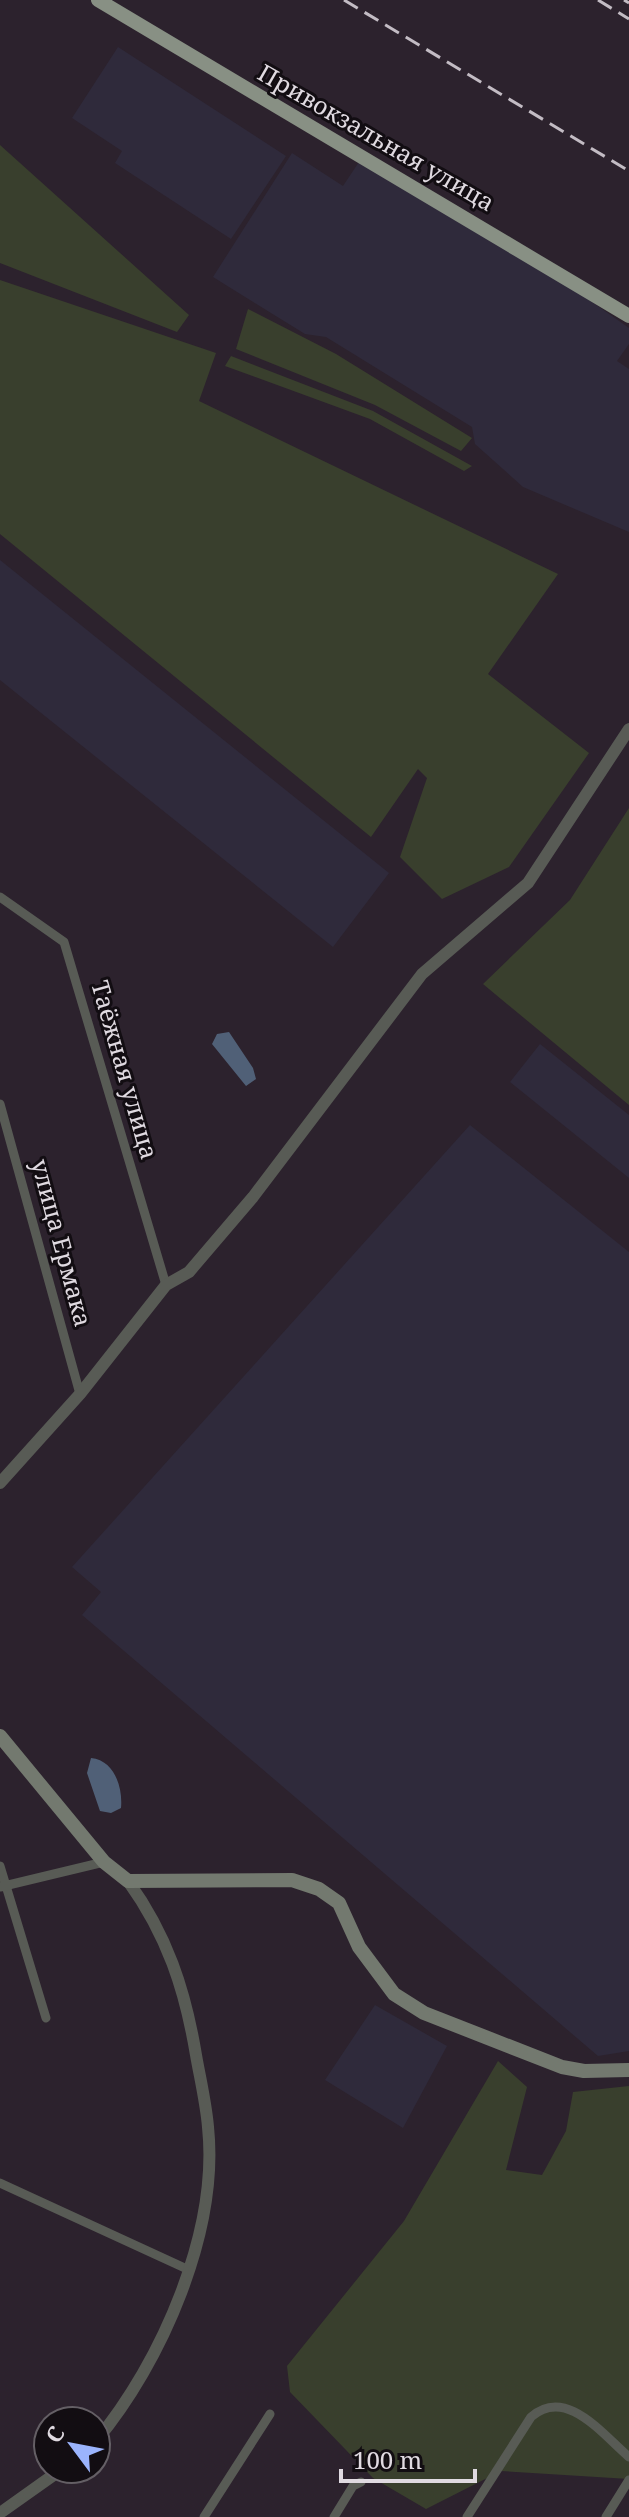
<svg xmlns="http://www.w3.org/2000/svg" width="629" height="2517" font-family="'Noto Serif',serif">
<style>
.industrial{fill:#2f2a3b}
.green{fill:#393f2d}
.water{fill:#506077}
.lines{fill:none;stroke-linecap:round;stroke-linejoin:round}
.minor{stroke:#585b55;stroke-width:9}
.tertiary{stroke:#585b55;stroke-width:12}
.secondary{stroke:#73796f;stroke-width:14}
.primary{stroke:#889084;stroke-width:14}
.rail{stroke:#c3bcc4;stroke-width:3;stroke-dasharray:16 8;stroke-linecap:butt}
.labels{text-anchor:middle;stroke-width:6;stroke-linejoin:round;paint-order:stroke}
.street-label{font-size:24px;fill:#e0dae1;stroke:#120d12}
</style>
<rect width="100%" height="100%" fill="#2c222d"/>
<path class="industrial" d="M118,47L286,156L231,239L115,163L122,151L72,118Z
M292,153L343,186L361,159L568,285L629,328V344L617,361L629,369V532L523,487L475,444L472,427L326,337L305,334L213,277Z
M0,560L389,873L333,947L0,680Z
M540,1044L629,1115V1178L510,1082Z
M470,1125L629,1252V2051L598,2056L82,1615L101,1592L72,1567Z
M375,2005L447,2046L403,2128L325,2080Z"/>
<path class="green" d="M0,145L189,315L177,332L0,263Z
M0,280L216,353L199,401L558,574L488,674L589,753L509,867L442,899L400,857L427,778L418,769L371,837L0,534Z
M248,309L336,354L472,438L461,451L375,405L236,349Z
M231,356L373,411L472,466L464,471L370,419L225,366Z
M629,808V1105L483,984L570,900Z
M498,2061L527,2087L506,2170L542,2175L566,2131L573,2092L629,2086V2479L501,2471L426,2509L373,2478L290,2392L287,2366L404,2221Z"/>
<path class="water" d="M229,1032L253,1068L256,1079L246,1086L212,1044L217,1034Z
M91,1758C114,1760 123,1787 121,1808L111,1813L100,1811L87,1773Z"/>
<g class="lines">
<path class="minor" d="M0,897L64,942L166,1285
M0,1104L80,1394
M0,1866L46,2018
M0,1887L104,1862
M0,2183L187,2269
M204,2517L270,2414
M334,2517L353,2486L361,2482
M467,2517L531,2417C566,2386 602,2434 629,2457
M606,2517L629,2480"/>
<path class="tertiary" d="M0,1483L80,1394L166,1285L189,1272L253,1197L422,974L528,883L629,729
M96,2441C162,2362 219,2231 208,2127C206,2103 200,2078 196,2055C185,1989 167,1935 128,1881
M0,2513L62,2469"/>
<path class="secondary" d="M0,1736L104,1862L128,1881L292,1880L319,1889L339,1903L359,1947L394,1994L424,2013L562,2067L584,2071L629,2070"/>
<path class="primary" d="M98,0L629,316"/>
<path class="rail" d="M344,0L629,171
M598,0L629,19
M624,0L629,3"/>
</g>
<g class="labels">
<g class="street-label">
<text transform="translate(376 138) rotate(30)" y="8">Привокзальная улица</text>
<text transform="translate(124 1070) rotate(74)" y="8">Таёжная улица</text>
<text transform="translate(61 1243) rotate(75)" y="8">улица Ермака</text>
</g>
</g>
<g transform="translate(72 2445) rotate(302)"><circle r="38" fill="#120d12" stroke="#645f65" stroke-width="2"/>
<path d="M0-6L14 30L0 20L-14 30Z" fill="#9bb4fd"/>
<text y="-12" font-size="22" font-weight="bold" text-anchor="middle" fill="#e0dae1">С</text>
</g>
<path d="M341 2469v12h134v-12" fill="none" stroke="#e0dae1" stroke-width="4"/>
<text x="353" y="2469" font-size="24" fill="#e0dae1" stroke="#120d12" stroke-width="6" paint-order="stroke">100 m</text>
</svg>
